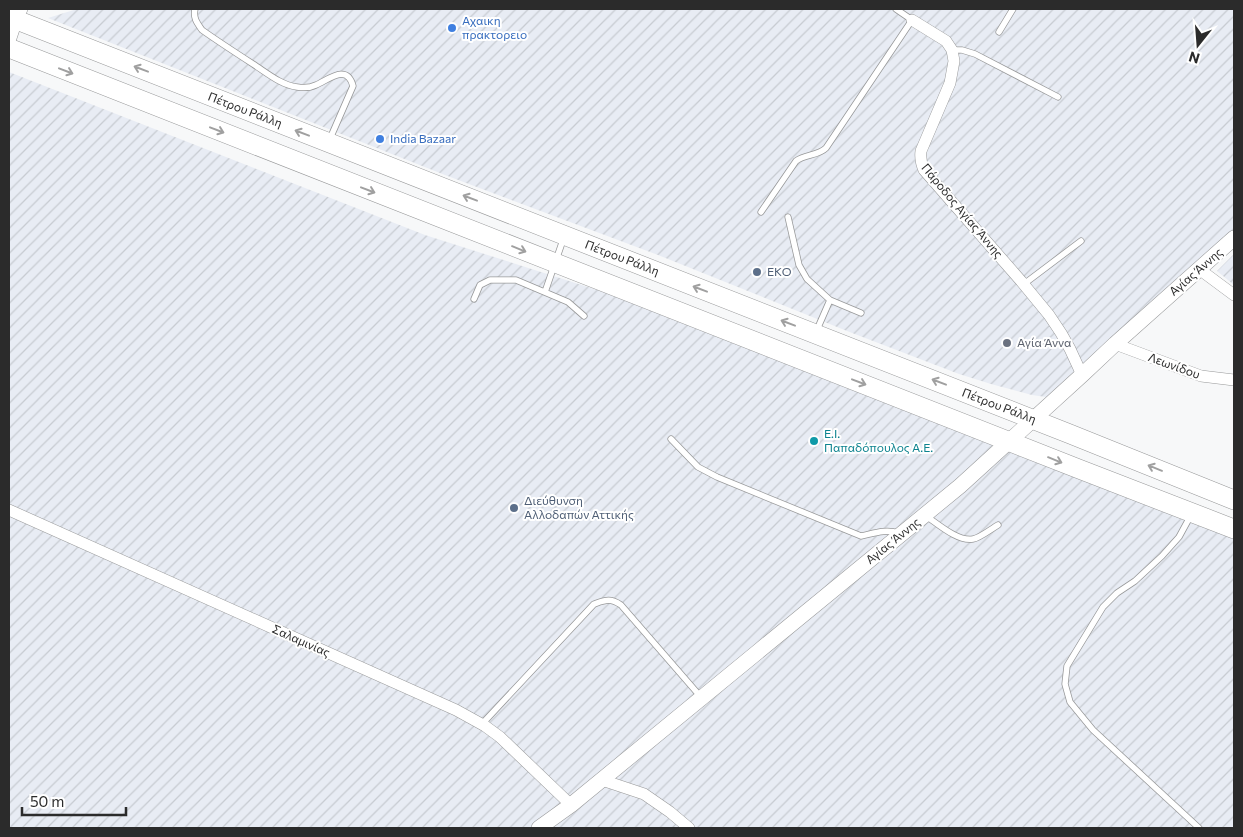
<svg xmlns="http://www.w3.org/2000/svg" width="1243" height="837" font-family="Commissioner,sans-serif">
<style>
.industrial{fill:url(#industrial-furrows)}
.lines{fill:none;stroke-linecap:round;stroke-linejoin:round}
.service-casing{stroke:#98999a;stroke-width:7}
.minor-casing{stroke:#98999a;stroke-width:12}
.tertiary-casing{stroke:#98999a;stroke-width:16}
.primary-casing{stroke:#98999a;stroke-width:20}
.service{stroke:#fff;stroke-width:5.5}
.minor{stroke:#fff;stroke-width:11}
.tertiary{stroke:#fff;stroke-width:15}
.primary{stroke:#fff;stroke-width:19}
.oneway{stroke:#a0a0a0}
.shop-dot{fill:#3f7fe0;stroke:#fff;stroke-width:2}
.service-dot{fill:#5c6f8a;stroke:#fff;stroke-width:2}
.worship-dot{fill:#6b7280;stroke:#fff;stroke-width:2}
.culture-dot{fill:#0f9aa8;stroke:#fff;stroke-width:2}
.labels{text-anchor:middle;stroke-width:4;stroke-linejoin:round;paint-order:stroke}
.shop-label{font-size:12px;fill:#366cbe;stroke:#fff;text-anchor:start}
.street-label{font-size:12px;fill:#2b2b2b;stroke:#fff}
.service-label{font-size:12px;fill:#4e5e75;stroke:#fff;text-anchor:start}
.worship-label{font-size:12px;fill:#5b616d;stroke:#fff;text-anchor:start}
.culture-label{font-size:12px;fill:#0d838f;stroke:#fff;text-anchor:start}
</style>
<defs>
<pattern id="industrial-furrows" width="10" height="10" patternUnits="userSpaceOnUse" patternTransform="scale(1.25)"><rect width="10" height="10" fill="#e8ecf4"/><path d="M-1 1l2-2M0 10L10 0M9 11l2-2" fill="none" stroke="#c7cbd1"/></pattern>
</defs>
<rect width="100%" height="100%" fill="#f7f8f9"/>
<path class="industrial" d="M77,9H1234V232L1053,394L1046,397L1032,395L991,384L959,374L847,331L658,255L445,175L48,18Z
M9,72L425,235L635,302L1234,535V828H9Z
M1234,254V285L1217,271Z"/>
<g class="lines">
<defs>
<path id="service" d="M195,9C193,18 197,23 202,30C219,42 236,53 253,64C267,73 281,85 297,87C303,88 310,88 316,85C328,80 347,63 353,86L329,141
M999,32L1013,9
M952,50H962L975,54L1058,97
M761,212L796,161C805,154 818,156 826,148L912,20L896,9
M788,217L799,265L807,279L830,300L816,332
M1024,284L1081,241
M545,292L564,237
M474,299L480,285L490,280H516L568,302L584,316
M830,300L861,313
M671,439L698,467L717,477L861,536C875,533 885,529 899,533
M1191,515L1179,537L1162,556L1135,581L1117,593L1103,607L1067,666L1065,684L1070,702L1093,730L1199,828
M926,516C938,524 958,542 973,539C980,538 991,529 998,525
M482,724L594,604C606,600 610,598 621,605L700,696"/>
<path id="minor" d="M912,20L946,41L952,50L954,61L950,83L921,151C920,158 921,163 924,170L1021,281L1049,315L1061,333L1070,349L1082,375
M9,44L17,20L22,9
M1199,269L1234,295
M1115,344L1201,376L1234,380
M9,510L456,710L485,726L500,737L571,805
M602,780L644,794L670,812L689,828"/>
<path id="tertiary" d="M539,828L571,805L960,486L1082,375L1115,344L1234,238"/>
<path id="primary" d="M9,17L1070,434L1234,500
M9,48L1079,469L1234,529"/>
</defs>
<use href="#service" class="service-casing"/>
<use href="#minor" class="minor-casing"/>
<use href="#tertiary" class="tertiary-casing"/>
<use href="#primary" class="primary-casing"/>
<use href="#service" class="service"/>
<use href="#minor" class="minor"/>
<use href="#tertiary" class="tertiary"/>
<use href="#primary" class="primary"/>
</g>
<defs><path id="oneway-shaft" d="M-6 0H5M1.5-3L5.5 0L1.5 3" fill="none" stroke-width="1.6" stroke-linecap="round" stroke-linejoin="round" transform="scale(1.25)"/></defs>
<g class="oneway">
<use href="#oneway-shaft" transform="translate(141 69) rotate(-159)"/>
<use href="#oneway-shaft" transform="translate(66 71) rotate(21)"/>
<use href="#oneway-shaft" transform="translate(217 130) rotate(21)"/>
<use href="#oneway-shaft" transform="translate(302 133) rotate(-159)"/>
<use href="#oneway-shaft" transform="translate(368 190) rotate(21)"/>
<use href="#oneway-shaft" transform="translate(470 198) rotate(-159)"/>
<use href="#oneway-shaft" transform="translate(519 249) rotate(22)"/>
<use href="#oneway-shaft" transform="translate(700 289) rotate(-159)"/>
<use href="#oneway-shaft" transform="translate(788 323) rotate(-159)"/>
<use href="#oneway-shaft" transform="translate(859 382) rotate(21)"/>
<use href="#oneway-shaft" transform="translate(939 382) rotate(-159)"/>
<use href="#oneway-shaft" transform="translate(1055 460) rotate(22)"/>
<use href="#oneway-shaft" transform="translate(1155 468) rotate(-158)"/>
</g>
<g class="shop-dot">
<circle cx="452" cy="28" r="5"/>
<circle cx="380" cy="139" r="5"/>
</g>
<g class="service-dot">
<circle cx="757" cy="272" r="5"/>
<circle cx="514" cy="508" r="5"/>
</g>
<circle class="worship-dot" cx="1007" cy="343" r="5"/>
<circle class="culture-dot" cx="814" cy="441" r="5"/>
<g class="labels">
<g class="shop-label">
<text x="462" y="25">Αχαικη<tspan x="462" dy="14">πρακτορειο</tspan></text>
<text x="390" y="143">India Bazaar</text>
</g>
<g class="street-label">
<text transform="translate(245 110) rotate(21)" y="4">Πέτρου Ράλλη</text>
<text transform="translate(962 211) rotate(50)" y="4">Πάροδος Αγίας Άννης</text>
<text transform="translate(622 258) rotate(21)" y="4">Πέτρου Ράλλη</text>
<text transform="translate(1196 272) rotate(-41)" y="4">Αγίας Άννης</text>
<text transform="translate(1174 366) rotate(20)" y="4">Λεωνίδου</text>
<text transform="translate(999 406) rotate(21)" y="4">Πέτρου Ράλλη</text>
<text transform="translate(893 541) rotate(-39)" y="4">Αγίας Άννης</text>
<text transform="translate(301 641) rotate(24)" y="4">Σαλαμινίας</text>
</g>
<g class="service-label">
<text x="767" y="276">EKO</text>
<text x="524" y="505">Διεύθυνση<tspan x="524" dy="14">Αλλοδαπών Αττικής</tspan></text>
</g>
<g class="worship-label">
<text x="1017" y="347">Αγία Άννα</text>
</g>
<g class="culture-label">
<text x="824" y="438">Ε.Ι.<tspan x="824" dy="14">Παπαδόπουλος Α.Ε.</tspan></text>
</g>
</g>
<rect width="1243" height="837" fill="none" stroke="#2b2b2b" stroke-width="20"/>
<g transform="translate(1198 45) rotate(197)" stroke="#ffffff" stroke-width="4" paint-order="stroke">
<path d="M0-4L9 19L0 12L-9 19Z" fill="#2b2b2b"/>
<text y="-8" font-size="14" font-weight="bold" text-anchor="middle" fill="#2b2b2b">N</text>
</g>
<path d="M22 807v8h104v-8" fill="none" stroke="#2b2b2b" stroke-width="2.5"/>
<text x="30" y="807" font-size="15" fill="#2b2b2b" stroke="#ffffff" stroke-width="4" paint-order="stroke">50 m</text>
</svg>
